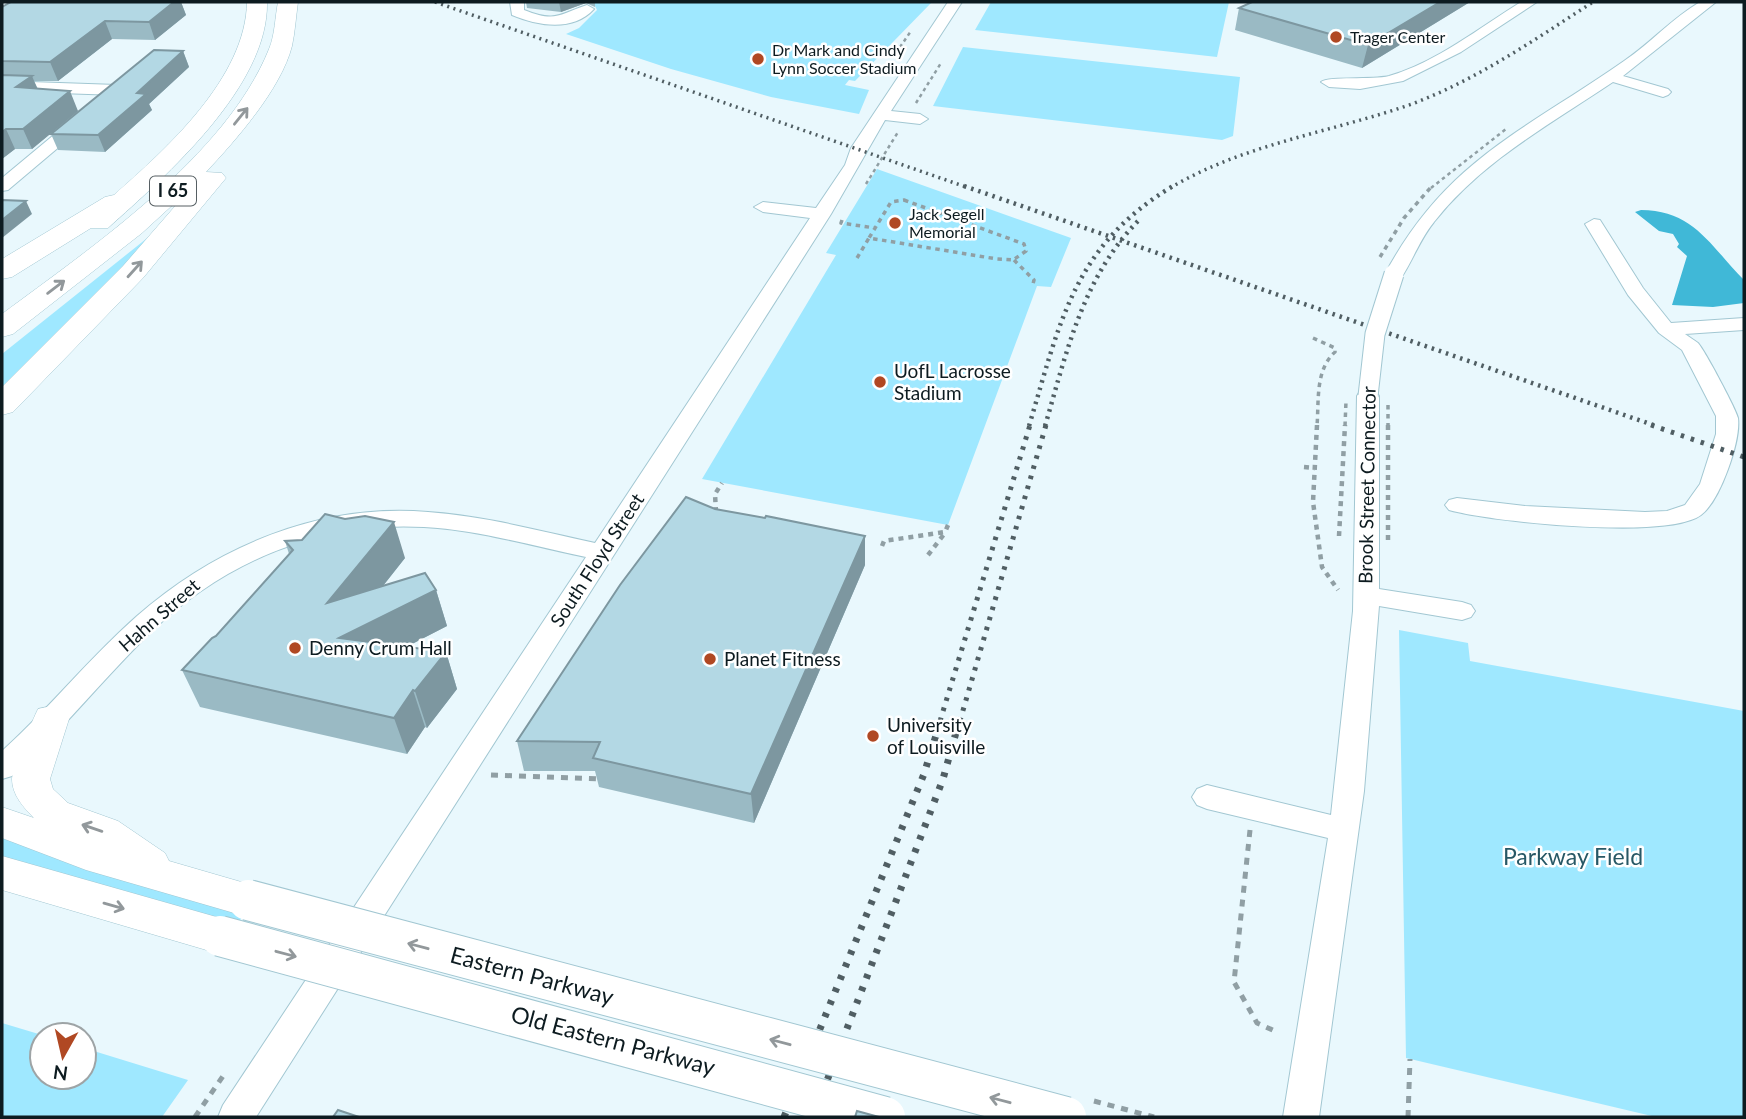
<svg xmlns="http://www.w3.org/2000/svg" width="1746" height="1119" font-family="Lato,sans-serif">
<style>
.green{fill:#9fe8ff}
.water{fill:#40b8d7}
.lines{fill:none;stroke-linecap:round;stroke-linejoin:round}
.minor-casing{stroke:#a2c7d2;stroke-width:2}
.major-casing{stroke:#a2c7d2;stroke-width:1}
.highway-casing{stroke:#a2c7d2;stroke-width:1}
.path-far3{stroke:#909fa4;stroke-width:2.5;stroke-dasharray:3.5 3.5;stroke-linecap:butt}
.path-far2{stroke:#909fa4;stroke-width:3.5;stroke-dasharray:4.5 4.5;stroke-linecap:butt}
.path-far1{stroke:#909fa4;stroke-width:4.5;stroke-dasharray:5 5;stroke-linecap:butt}
.path{stroke:#909fa4;stroke-width:5;stroke-dasharray:7 7;stroke-linecap:butt}
.minor{fill:#fff;fill-rule:evenodd}
.major{fill:#fff;fill-rule:evenodd}
.highway{fill:#fff;fill-rule:evenodd}
.rail-far3{stroke:#505e63;stroke-width:3.5;stroke-dasharray:2 4.5;stroke-linecap:butt}
.rail-far2{stroke:#505e63;stroke-width:4.5;stroke-dasharray:2.5 5;stroke-linecap:butt}
.rail-far1{stroke:#505e63;stroke-width:5;stroke-dasharray:3.5 7;stroke-linecap:butt}
.rail{stroke:#505e63;stroke-width:7;stroke-dasharray:4.5 9;stroke-linecap:butt}
.minor-bridge-casing{stroke:#a2c7d2;stroke-width:21;stroke-linecap:butt}
.major-bridge-casing{stroke:#a2c7d2;stroke-width:42;stroke-linecap:butt}
.path-bridge-far3{stroke:#909fa4;stroke-width:2.5;stroke-dasharray:3.5 3.5;stroke-linecap:butt}
.path-bridge-far2{stroke:#909fa4;stroke-width:3.5;stroke-dasharray:4.5 4.5;stroke-linecap:butt}
.path-bridge-far1{stroke:#909fa4;stroke-width:4.5;stroke-dasharray:5 5;stroke-linecap:butt}
.path-bridge{stroke:#909fa4;stroke-width:5;stroke-dasharray:7 7;stroke-linecap:butt}
.minor-bridge{stroke:#fff;stroke-width:19}
.major-bridge{stroke:#fff;stroke-width:40}
.wall{fill:#9abac4}
.shaded-wall{fill:#7d97a0}
.building{fill:#b3d8e4;stroke:#7d97a0;stroke-width:2}
.oneway{stroke:#92989b}
.poi-dot{fill:#b04823;stroke:#fff;stroke-width:2.5}
.labels{text-anchor:middle;stroke-width:5;stroke-linejoin:round;paint-order:stroke}
.far-poi-label{font-size:16px;fill:#0d1b20;stroke:#fff;text-anchor:start}
.shield{fill:#fff;stroke:#565f63;stroke-width:2}
.shield-label{font-size:18px;font-weight:bold;fill:#0d1b20}
.poi-label{font-size:19px;fill:#0d1b20;stroke:#fff;text-anchor:start}
.street-label{font-size:19px;fill:#0d1b20;stroke:#fff}
.near-park-label{font-size:23px;fill:#275866;stroke:#fff}
.near-street-label{font-size:23px;fill:#0d1b20;stroke:#fff}
</style>
<rect width="100%" height="100%" fill="#e9f8fd"/>
<path class="green" d="M593,2H932L855,81L849,80L845,85L869,90L859,114L771,97L671,69L566,34L579,28L597,10Z
M991,2H1229L1217,57L975,30Z
M963,47L1240,77L1233,136L1222,140L933,106Z
M877,169L1071,238L1051,287L1037,286L948,525L702,479L836,255L826,253Z
M151,235L54,346L2,396V354Z
M1399,630L1468,643L1470,661L1744,711V1117H1656L1406,1058Z
M2,836L59,857L245,913L236,926L39,869L2,856Z
M2,1023L42,1035V1077H84V1048L188,1080L162,1117H2Z"/>
<path class="water" d="M1641,210C1694,210 1711,247 1744,280V303L1713,307L1672,305L1687,256L1677,247L1679,244L1673,234L1659,231L1635,212Z"/>
<g class="lines">
<defs>
<path id="minor" d="M510,2H524V10C556,23 559,14 587,5L594,9C573,32 538,26 512,15Z
M948,2H962L891,111L920,114L928,119L920,124L885,120L831,214L256,1117H218L223,1105L586,557C532,546 479,530 424,527C321,521 225,561 151,632C109,673 72,718 31,759L12,776L2,779V751C49,709 89,658 137,616C217,546 320,503 428,512C485,516 540,531 595,543L810,218L763,212L754,207L763,202L816,208L845,165L851,148Z
M1521,2H1537L1461,52L1403,81L1360,89L1329,87L1321,82C1327,76 1374,80 1389,76C1437,62 1479,28 1521,2Z
M1700,2H1716L1623,76L1668,89L1671,92L1668,95L1663,97L1613,82C1549,125 1482,161 1434,222C1420,239 1413,260 1401,278H1387L1385,274C1446,160 1524,131 1624,61C1651,43 1672,18 1700,2Z
M2,81L117,85L125,90L117,95L2,91Z
M79,117L85,119L87,122L85,125L8,190L2,191V178L73,119Z
M1594,219L1600,220L1643,288L1671,323L1744,318V330L1685,334C1689,337 1694,340 1698,343C1705,351 1736,409 1738,418C1741,441 1720,501 1701,515C1668,540 1491,522 1449,510L1445,505L1449,500L1457,498L1525,506L1645,512L1667,511L1685,505L1700,484L1716,434V416L1682,350L1659,333L1628,295L1585,224Z
M1368,390L1376,391L1379,396V589L1462,602L1471,605L1475,611L1471,617L1462,620L1379,606L1364,791L1319,1117H1283L1328,838L1207,809L1197,805L1192,797L1197,789L1207,785L1331,815L1353,611L1357,396L1360,391Z"/>
<path id="major" d="M51,706L64,709L69,719L50,779L53,789L68,803L118,821L165,853L169,861L262,888L268,900L262,912L248,917L86,870L2,838V807L34,818C24,808 12,795 12,779C13,767 32,721 38,709Z
M2,856L220,918L235,923L241,936L235,949L220,954L2,890Z"/>
<path id="highway" d="M247,2H267C269,86 166,176 108,228H91L12,277L2,279V259L105,197L114,195C166,149 246,78 247,2Z
M278,2H298C296,16 295,32 292,46C281,89 236,140 206,172L222,173L226,178L143,278L13,412L2,415V387L123,266L190,189L142,233L13,334L2,337V314C92,247 226,156 269,49C275,35 275,17 278,2Z"/>
</defs>
<use href="#minor" class="minor-casing"/>
<use href="#major" class="major-casing"/>
<use href="#highway" class="highway-casing"/>
<path class="path-far3" d="M896,53L911,31
M916,103L941,63
M866,184L898,132"/>
<path class="path-far2" d="M904,200L1024,244L1026,251L1013,260L997,259L869,238L891,202Z
M842,220L841,223L875,228
M857,258L869,238
M1014,260L1034,280L1033,284
M1313,338L1335,348V352C1315,370 1319,401 1317,426"/>
<path class="path-far1" d="M1317,425L1313,502L1322,567L1338,590
M1304,467L1315,468
M716,512L715,494L722,483
M882,546L884,541L945,532L948,525
M928,555L945,533"/>
<path class="path" d="M491,775L602,779
M1250,830L1234,982L1257,1023L1277,1032
M195,1117L223,1076
M1408,1117L1410,1059"/>
<use href="#minor" class="minor"/>
<use href="#major" class="major"/>
<use href="#highway" class="highway"/>
<path class="rail-far3" d="M435,2L969,188
M1170,188C1244,144 1332,132 1412,104C1478,79 1534,40 1593,2"/>
<path class="rail-far2" d="M964,186L1656,426
M1029,426C1060,323 1073,246 1173,186
M1045,426C1067,351 1083,276 1140,219"/>
<path class="rail-far1" d="M1651,425L1744,457
M937,731L1030,425
M957,731L1046,425"/>
<path class="rail" d="M784,1117L924,774L938,729
M813,1117L943,779L957,729"/>
<defs>
<path id="minor-bridge" d="M1368,396L1375,334L1394,274"/>
<path id="major-bridge" d="M248,900L1066,1117
M220,936L885,1117"/>
</defs>
<use href="#minor-bridge" class="minor-bridge-casing"/>
<use href="#major-bridge" class="major-bridge-casing"/>
<path class="path-bridge-far3" d="M1431,188L1506,129"/>
<path class="path-bridge-far2" d="M1380,257L1404,218L1432,186
M1388,405V426
M1345,426L1346,401"/>
<path class="path-bridge-far1" d="M1388,425V544
M1339,536L1345,425"/>
<path class="path-bridge" d="M1094,1101L1154,1117"/>
<use href="#minor-bridge" class="minor-bridge"/>
<use href="#major-bridge" class="major-bridge"/>
</g>
<path class="wall" d="M11,2H181L186,15L155,40L112,39L58,81H34L38,89L78,111L32,149H15L2,159V7Z
M526,2H595V7L586,3L561,12L527,8Z
M1252,2H1470L1362,68L1235,30L1239,8Z
M183,51L189,67L149,104L152,110L105,152L58,150L51,134Z
M715,509L865,565L754,823L599,787L595,771H524L517,741Z
M285,541L405,558L383,586L436,590L447,626L406,647L446,652L457,689L427,728L425,727L407,754L200,707L182,670L216,636L289,554Z"/>
<path class="shaded-wall" d="M174,2H181L186,15L155,40L149,22Z
M559,2H586V3L561,12Z
M1440,2H1470L1362,68L1368,45Z
M105,21L112,39L58,81L50,62Z
M183,51L189,67L149,104L152,110L105,152L98,135L137,93Z
M32,76L40,95L16,87Z
M70,91L78,111L32,149L23,129Z
M6,129L15,149L2,159V132Z
M26,201L32,214L2,238V220Z
M394,522L405,558L344,635L436,590L447,626L352,675L327,603Z
M865,536V565L754,823L751,794Z
M446,652L457,689L427,728L415,691Z
M413,690L425,727L407,754L394,718Z"/>
<path class="building" d="M11,2H174L149,22L105,21L50,62L2,61V7Z
M1252,2H1440L1368,45L1239,8Z
M154,50L183,51L137,93L146,94L98,135L51,134Z
M2,75L32,76L16,87L70,91L23,129H6L2,132Z
M2,200L26,201L2,220Z
M686,497L715,509L765,518L766,516L865,536L751,794L593,758L600,742L517,741L620,585Z
M325,514L345,519L365,516L394,522L327,603L425,573L436,590L339,638L446,652L415,691L413,690L394,718L182,670L212,638L216,636L293,550L285,541L302,540Z
M338,1110L359,1117H333Z
M857,1111L879,1117H855Z"/>
<defs><path id="oneway-shaft" d="M-6 0H5M1.5-3L5.5 0L1.5 3" fill="none" stroke-width="1.6" stroke-linecap="round" stroke-linejoin="round" transform="scale(1.75)"/></defs>
<g class="oneway">
<use href="#oneway-shaft" transform="translate(241 116) rotate(-51)"/>
<use href="#oneway-shaft" transform="translate(135 269) rotate(-48)"/>
<use href="#oneway-shaft" transform="translate(56 287) rotate(-37)"/>
<use href="#oneway-shaft" transform="translate(92 828) rotate(-161)"/>
<use href="#oneway-shaft" transform="translate(114 906) rotate(16)"/>
<use href="#oneway-shaft" transform="translate(418 946) rotate(-165)"/>
<use href="#oneway-shaft" transform="translate(286 954) rotate(15)"/>
<use href="#oneway-shaft" transform="translate(780 1042) rotate(-165)"/>
<use href="#oneway-shaft" transform="translate(1000 1100) rotate(-165)"/>
</g>
<g class="poi-dot">
<circle cx="1336" cy="37" r="7"/>
<circle cx="758" cy="59" r="7"/>
<circle cx="895" cy="223" r="7"/>
<circle cx="880" cy="382" r="7"/>
<circle cx="295" cy="648" r="7"/>
<circle cx="710" cy="659" r="7"/>
<circle cx="873" cy="736" r="7"/>
</g>
<g class="labels">
<g class="far-poi-label">
<text x="1350" y="43">Trager Center</text>
<text x="772" y="56">Dr Mark and Cindy<tspan x="772" dy="18">Lynn Soccer Stadium</tspan></text>
<text x="909" y="220">Jack Segell<tspan x="909" dy="18">Memorial</tspan></text>
</g>
<rect class="shield" x="150" y="176.5" width="46" height="29" rx="5"/>
<g class="shield-label">
<text x="173" y="197">I 65</text>
</g>
<g class="poi-label">
<text x="894" y="378">UofL Lacrosse<tspan x="894" dy="22">Stadium</tspan></text>
<text x="309" y="655">Denny Crum Hall</text>
<text x="724" y="666">Planet Fitness</text>
<text x="887" y="732">University<tspan x="887" dy="22">of Louisville</tspan></text>
</g>
<g class="street-label">
<text transform="translate(1367 485) rotate(-89)" y="7">Brook Street Connector</text>
<text transform="translate(597 560) rotate(-57)" y="7">South Floyd Street</text>
<text transform="translate(159 615) rotate(-41)" y="7">Hahn Street</text>
</g>
<g class="near-park-label">
<text x="1573" y="865">Parkway Field</text>
</g>
<g class="near-street-label">
<text transform="translate(532 976) rotate(15)" y="8">Eastern Parkway</text>
<text transform="translate(613 1041) rotate(15)" y="8">Old Eastern Parkway</text>
</g>
</g>
<rect width="1746" height="1119" fill="none" stroke="#0d1b20" stroke-width="7"/>
<g transform="translate(63 1056) rotate(188)"><circle r="33" fill="#ffffff" stroke="#9ea4a6" stroke-width="2"/>
<path d="M0-5L12 26L0 18L-12 26Z" fill="#b04823"/>
<text y="-10" font-size="19" font-weight="bold" text-anchor="middle" fill="#0d1b20">N</text>
</g>
</svg>
